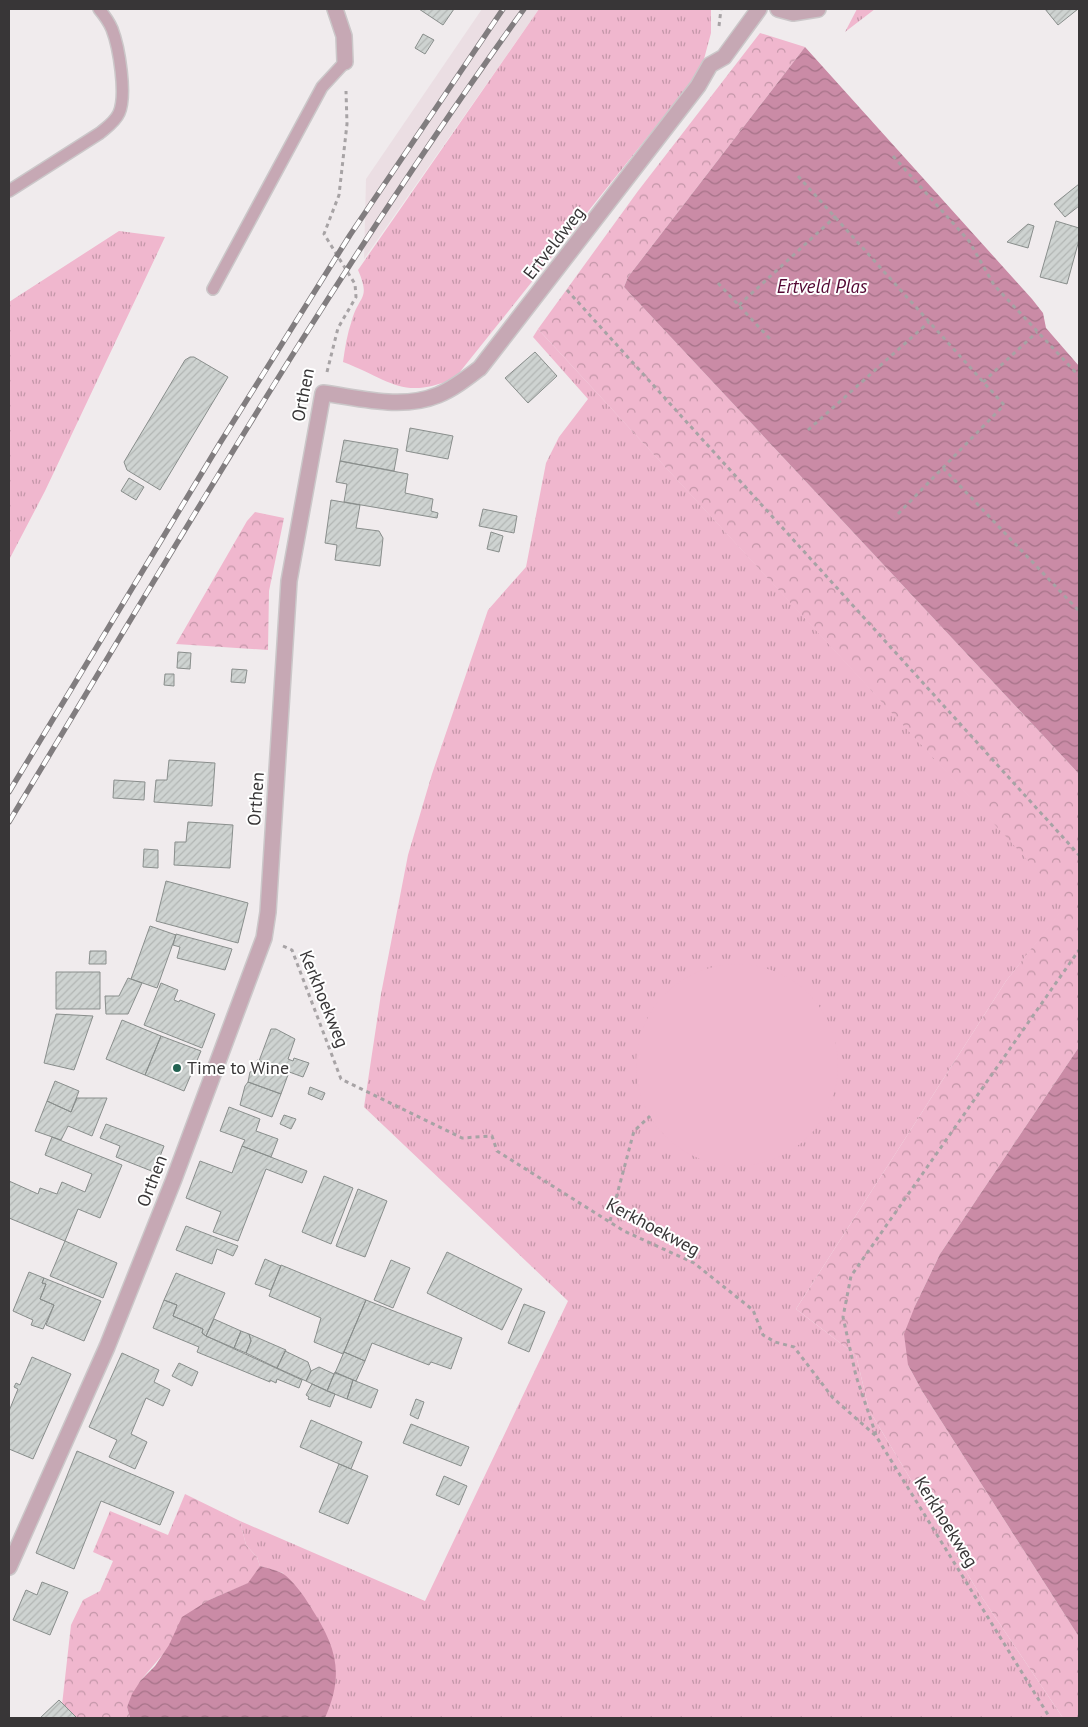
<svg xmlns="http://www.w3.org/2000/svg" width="1088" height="1727" font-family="'PT Sans',sans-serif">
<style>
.built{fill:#ebdee3}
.grass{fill:url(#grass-tufts)}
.forest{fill:url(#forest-crowns)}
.park{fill:#f0b7ce}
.water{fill:url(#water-waves)}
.building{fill:url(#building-hatch);stroke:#898e8c}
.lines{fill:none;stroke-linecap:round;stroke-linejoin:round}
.service-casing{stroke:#cbc7c9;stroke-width:14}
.minor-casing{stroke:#cbc7c9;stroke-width:18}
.path{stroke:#a7a3a5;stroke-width:3;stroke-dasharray:4 4;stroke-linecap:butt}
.service{stroke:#c6a8b4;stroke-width:11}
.minor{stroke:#c6a8b4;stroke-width:15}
.rail-casing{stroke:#817d7f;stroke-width:5.5}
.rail{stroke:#fff;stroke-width:4;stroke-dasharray:11;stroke-linecap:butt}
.poi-dot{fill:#236352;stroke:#fff;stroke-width:2}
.labels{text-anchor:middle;stroke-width:4;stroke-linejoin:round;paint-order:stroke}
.street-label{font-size:18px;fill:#383637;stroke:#fff}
.poi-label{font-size:18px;fill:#383637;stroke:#fff;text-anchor:start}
.water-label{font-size:19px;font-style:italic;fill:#540834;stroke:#fff}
</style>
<defs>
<pattern id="grass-tufts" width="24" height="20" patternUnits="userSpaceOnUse" patternTransform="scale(1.25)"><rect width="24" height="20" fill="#f0b7ce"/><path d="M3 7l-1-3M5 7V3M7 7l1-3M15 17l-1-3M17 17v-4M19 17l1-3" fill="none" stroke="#c396a8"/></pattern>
<pattern id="forest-crowns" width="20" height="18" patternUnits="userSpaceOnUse" patternTransform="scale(1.25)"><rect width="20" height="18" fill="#f0b7ce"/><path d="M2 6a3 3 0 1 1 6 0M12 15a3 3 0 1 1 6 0" fill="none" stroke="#c396a8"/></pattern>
<pattern id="water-waves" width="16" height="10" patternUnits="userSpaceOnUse" patternTransform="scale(1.25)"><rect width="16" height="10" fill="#ca8ba6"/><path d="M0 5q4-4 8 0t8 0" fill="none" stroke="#a57288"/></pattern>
<pattern id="building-hatch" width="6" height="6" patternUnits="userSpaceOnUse" patternTransform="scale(1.25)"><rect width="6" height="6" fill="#ced3d1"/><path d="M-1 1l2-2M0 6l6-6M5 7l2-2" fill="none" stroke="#b2b6b4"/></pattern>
</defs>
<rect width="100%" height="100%" fill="#f0ebed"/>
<path class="built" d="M482,9H539L364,259L366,179Z"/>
<path class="grass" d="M539,9H711V33L704,59L689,85L455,378C402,401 391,380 343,362C345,348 347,334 352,320C359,295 371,300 358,270Z
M857,9H875L845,32Z
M119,231L165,237L45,491L9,560V302Z
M538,329L1068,903L1006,981L796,1309L856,1355L869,1410L979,1593L1063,1718H325L326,1714L283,1573L260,1566L257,1557L246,1545L240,1521L425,1601L568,1301L364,1107L381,994L408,855L432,774L488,610L526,567L546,463L559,437L588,399L533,337Z"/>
<path class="forest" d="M760,33L805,47L628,277L624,287L1079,774V1047L940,1254L915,1306L908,1365L922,1391L1079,1637V1718H1063L979,1593L869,1410L856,1355L796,1309L1006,981L1067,903L538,329L638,191Z
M255,512L284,518L269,591L268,650L176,644L247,521Z
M185,1494L240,1521L246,1545L257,1557L260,1566L249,1583L209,1600L141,1680L127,1707L130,1718H75L62,1705L71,1625L83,1600L100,1591L113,1561L93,1552L110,1511L168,1535Z"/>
<path class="park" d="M636 1065a101 101 0 1 1 202 0a101 101 0 1 1-202 0Z"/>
<path class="water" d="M805,47L1032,299L1043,313L1046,328L1079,366V774L624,287L628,277Z
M1079,1047V1637L922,1391L908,1365L904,1334L915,1306L940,1254Z
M260,1566C267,1568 276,1570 282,1573C293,1580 304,1596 310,1606C336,1646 345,1673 325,1718H130L127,1707L132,1694L141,1680L155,1666L169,1645L182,1617L209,1600L248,1583Z"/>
<path class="building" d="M419,9H454L443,25Z
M1045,9H1078L1058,25Z
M423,34L434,40L425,54L415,48Z
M1079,184V206L1065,217L1054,204Z
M1056,221L1079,228V240L1067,284L1040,277Z
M1028,224L1034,226L1028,248L1007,242Z
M535,352L557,376L528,403L505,378Z
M190,357H194L228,377L160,490L127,470L124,462L185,360Z
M410,428L453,436L448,459L406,451Z
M344,440L398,449L394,471L340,461Z
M340,461L408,474L405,493L433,499L431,511L438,513L437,518L344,502L347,484L336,482Z
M129,478L144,487L136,500L121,491Z
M331,500L360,505L356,528L379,531L383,538L380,566L335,560L337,545L325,543Z
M483,509L517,516L514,533L479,526Z
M491,532L503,536L499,552L487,549Z
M178,652L191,653L190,669L177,668Z
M232,669L247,670L245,683L231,682Z
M165,674H174V686L164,685Z
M169,760L215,763L212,806L154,802L156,780H167Z
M114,780L145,782L144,800L113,798Z
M188,822L233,825L230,868L174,865L175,842H186Z
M144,849L158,850V868L143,867Z
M166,881L248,903L238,943L156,921Z
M150,926L176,935L157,988L131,979Z
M176,934L232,949L225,970L177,958L180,947L173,945Z
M90,951H106V964H89Z
M56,972H100V1009H56Z
M128,978L142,983L128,1014H106L105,996H119Z
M161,983L178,990L174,1000L179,1002L180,1000L215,1014L202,1048L144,1025Z
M56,1014L93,1016L74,1070L44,1063Z
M122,1020L161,1036L145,1075L106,1059Z
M271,1029H276L295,1039L288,1059L293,1061L294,1058L309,1063L303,1077L259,1061Z
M161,1036L201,1051L184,1091L145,1075Z
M257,1060L289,1072L281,1094L248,1082L250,1072L253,1071Z
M55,1081L79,1091L71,1112L47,1101Z
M248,1082L281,1094L272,1117L240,1105L245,1086Z
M310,1087L325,1093L322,1100L308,1094Z
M77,1098H107L92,1136L68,1126L61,1140L35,1131L47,1101L71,1112Z
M229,1107L260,1119L256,1131L278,1139L271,1157L242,1146L245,1140L220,1131Z
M284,1115L296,1119L291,1129L280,1124Z
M106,1124L164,1146L154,1172L116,1157L120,1146L100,1138Z
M52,1137L122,1165L100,1218L78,1209L65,1241L9,1218V1181L38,1194L40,1188L57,1194L62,1182L85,1192L92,1174L45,1155Z
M242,1146L307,1171L302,1183L266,1169L238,1241L213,1232L221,1212L186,1198L200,1161L232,1173Z
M324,1176L353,1188L331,1244L302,1232Z
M358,1189L387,1201L365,1257L336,1246Z
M186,1226L238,1246L233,1256L217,1249L212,1264L176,1250Z
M65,1241L117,1263L103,1298L50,1276Z
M447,1252L522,1289L502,1330L427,1293Z
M265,1259L281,1266L271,1290L255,1284Z
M391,1260L410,1268L393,1308L374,1300Z
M281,1265L366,1300L343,1354L314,1342L321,1318L269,1296Z
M29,1272L44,1278L42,1283L46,1284L40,1299L54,1305L43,1329L31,1325L33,1320L13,1311Z
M176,1273L225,1293L206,1336L202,1333L203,1329L173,1316L177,1305L164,1300Z
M44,1278L101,1301L84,1341L46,1325L54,1305L40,1299L46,1284L42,1283Z
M164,1300L177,1305L173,1316L203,1329L202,1333L206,1336L302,1380L299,1388L277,1379L276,1383L270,1380V1382L197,1352L199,1347L153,1328Z
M366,1300L462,1338L451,1369L431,1362L429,1365L372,1343L365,1361L344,1352Z
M524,1304L545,1312L529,1352L508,1343Z
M214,1319L241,1331L234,1348L206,1336Z
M241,1331L249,1334L251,1341L246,1353L234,1348Z
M249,1334L286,1350L277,1368L246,1353L251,1341Z
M285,1351L308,1362L311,1371L306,1381L277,1368Z
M344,1352L365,1361L356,1381L335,1373Z
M122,1353L159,1370L154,1382L170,1390L163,1406L146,1398L131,1434L147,1442L135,1469L109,1457L117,1440L89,1427Z
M32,1357L71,1374L33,1459L9,1449V1411L18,1389L14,1387L16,1383L20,1385Z
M179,1363L198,1372L192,1386L172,1376Z
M319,1367L334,1374L327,1391L306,1381L311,1371Z
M335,1372L353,1380L347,1399L327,1391Z
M353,1380L378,1390L371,1408L347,1399Z
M312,1384L335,1394L330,1407L308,1399L309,1397L306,1395Z
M416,1399L424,1402L418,1419L410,1415Z
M311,1420L362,1442L351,1469L300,1447Z
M411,1424L469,1447L461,1466L403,1443Z
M77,1451L174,1492L160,1525L101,1501L74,1569L36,1553Z
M339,1464L368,1476L348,1524L319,1512Z
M444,1476L467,1486L459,1505L436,1495Z
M42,1582L68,1592L50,1635L13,1620L26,1590L37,1595Z
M59,1700L77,1718H40Z"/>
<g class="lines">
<defs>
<path id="service" d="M9,191L100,133C107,127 115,122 119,113C127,95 119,47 112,29C109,22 104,15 99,9
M213,289L322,87L345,62"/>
<path id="minor" d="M335,9L344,36L345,62
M778,9L793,13L818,9
M9,1567L107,1347L174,1179L264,938L268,912L289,581L323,393C360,398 402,410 438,395C453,389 467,378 480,368L698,86L710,65L724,57L759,9"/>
</defs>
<use href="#service" class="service-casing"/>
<use href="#minor" class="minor-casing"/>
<path class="path" d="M719,26L721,9
M893,156L969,241L994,285L1079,376
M798,176L1004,405L895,517
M718,283L770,339
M567,290L1079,855
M739,305L836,216
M327,372L338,328L356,297L355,284L324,234L339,195L347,124L346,91
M983,382L1037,332
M808,430L929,322
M943,468L1079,611
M283,946L292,950L341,1079L462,1138L492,1136L497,1151L624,1231L694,1263L753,1310L763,1335L775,1342L794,1347L833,1398L876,1436L1050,1718
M610,1221L634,1131L650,1116
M876,1435L856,1376L843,1317L851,1276L1079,950"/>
<use href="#service" class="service"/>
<use href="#minor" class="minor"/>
<defs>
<path id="rail" d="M9,792L220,443L350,235L503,9
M9,822C175,547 336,269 524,9"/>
</defs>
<use href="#rail" class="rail-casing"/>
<use href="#rail" class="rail"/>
</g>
<circle class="poi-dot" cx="177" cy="1068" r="5"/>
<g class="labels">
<g class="street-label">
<text transform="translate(554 243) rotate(-52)" y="6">Ertveldweg</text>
<text transform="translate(303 395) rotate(-79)" y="6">Orthen</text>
<text transform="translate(256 799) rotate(-86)" y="6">Orthen</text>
<text transform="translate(324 999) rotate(68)" y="6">Kerkhoekweg</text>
<text transform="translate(152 1181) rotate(-69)" y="6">Orthen</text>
<text transform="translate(653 1227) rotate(28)" y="6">Kerkhoekweg</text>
<text transform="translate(946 1522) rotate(58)" y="6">Kerkhoekweg</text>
</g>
<g class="poi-label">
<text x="187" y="1074">Time to Wine</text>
</g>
<g class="water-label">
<text x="822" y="293">Ertveld Plas</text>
</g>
</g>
<rect width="1088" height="1727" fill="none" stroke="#383637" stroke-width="20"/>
</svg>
